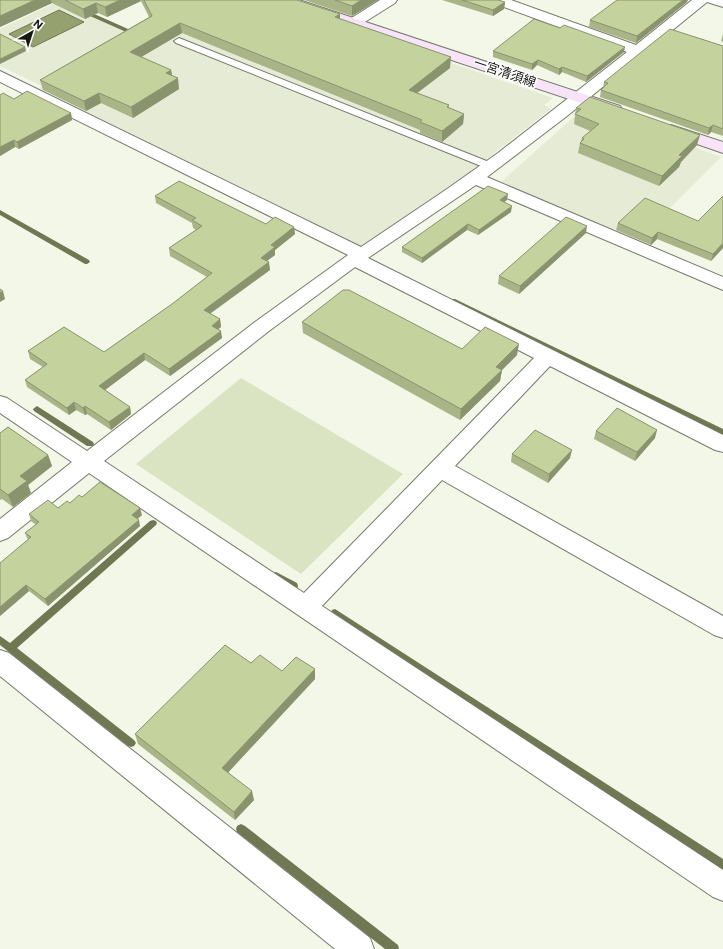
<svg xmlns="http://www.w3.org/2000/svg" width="723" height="949" font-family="Commissioner,'Noto Sans JP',sans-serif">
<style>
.built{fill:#e5ebd4}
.green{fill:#dae3c2}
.water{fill:#95a16f;stroke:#6f7853}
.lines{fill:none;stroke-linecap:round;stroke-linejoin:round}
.stream{fill:#6f7853;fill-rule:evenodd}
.lane-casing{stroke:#767a6c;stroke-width:2}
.street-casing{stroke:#767a6c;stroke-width:2}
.secondary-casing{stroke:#767a6c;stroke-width:2}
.lane{fill:#fff;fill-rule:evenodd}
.street{fill:#fff;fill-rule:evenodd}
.secondary{fill:#f8e4f9;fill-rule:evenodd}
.wall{fill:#a9b587}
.shaded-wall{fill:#89936e}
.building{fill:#c4d29d;stroke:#89936e}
.labels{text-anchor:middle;stroke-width:3.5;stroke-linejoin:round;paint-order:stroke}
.far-street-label{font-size:13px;fill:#161712;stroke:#fff}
</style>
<rect width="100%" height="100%" fill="#f2f7e7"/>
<path class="built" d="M59,1L135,35L150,26L396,44L553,98L544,105L551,109L467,174L360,247L39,88L42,86L0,66V29Z
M585,107L721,157L666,212L642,203L614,230L501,182Z"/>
<path class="green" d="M241,378L403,474L301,574L136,464Z"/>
<path class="water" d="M59,10L84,22L33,47L9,34Z"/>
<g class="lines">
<path class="stream" d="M83,9L137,33L138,34L133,35L81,12L80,11Z
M0,210L89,260L90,262L87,264H85L0,215Z
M451,299H455L723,429V435L451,303L450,301Z
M37,406L93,442L94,444L93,446H87L34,411L33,409Z
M153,520L156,521L157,523L156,525L17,648L134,740L136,743L134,746L131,747L128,746L0,645V636L10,643L150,521Z
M276,572L297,583L298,586L297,589L294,590L291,589L273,577L272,575L273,573Z
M335,609L723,859V870L332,616L331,613L332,610Z
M241,824L245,826L398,945L399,949H385L237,832L236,829L237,826Z"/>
<defs>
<path id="lane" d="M179,38L494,164L495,166L494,168H486L176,43L174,41Z"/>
<path id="street" d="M380,0H397L395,3L360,25L355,26L350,25L348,22L350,19Z
M491,0H511L636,45L692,0H723V7L707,2L567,116L487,177L723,277V290L476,185L368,258L723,435V452L715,450L550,366L455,466L723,616V638L714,635L442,480L322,606L723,870V901L713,897L89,473L8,538L0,541V519L72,462L0,413V396L7,398L87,451L255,322L348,255L0,82V71L361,247L447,189L498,153L627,52L493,3ZM355,267L534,358L304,593L104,461L269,331Z
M0,650L9,653L370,938L374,949H335L0,676Z"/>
<path id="secondary" d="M278,0H299L620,106L622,109L620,112L614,114L608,112L280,3Z
M671,125L723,142V153L665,133L663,130L665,127Z"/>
</defs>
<use href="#lane" class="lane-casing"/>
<use href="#street" class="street-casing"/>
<use href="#secondary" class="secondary-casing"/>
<use href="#lane" class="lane"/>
<use href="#street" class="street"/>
<use href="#secondary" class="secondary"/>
</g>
<path class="wall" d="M0,0H297L450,68L417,93L449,105V108L464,114L463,124L442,142L420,133V130L182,33L141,57L171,70L172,76L179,89L133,118L101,103L86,111L43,90L40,80L149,17L141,1L107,17L98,13L85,19L52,3L0,27Z
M304,0H378L352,16Z
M442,0H498L505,2L504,9L493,16Z
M687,2L636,43L589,27L590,20Z
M723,34V42L721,41Z
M723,46V136L711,132L708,135L600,97L601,90L603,88L604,82Z
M493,51L624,52L586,82L562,72L559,75L537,65L532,70L493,57Z
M14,99L71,113L72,120L19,149L15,147L0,156Z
M576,108L697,145L681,162L679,167L659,186L578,153L580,143L581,141L582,138L590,131L574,124Z
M155,196L266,224L294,227L295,234L275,250V255L267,261L270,270L210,314L220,319L221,327L218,329L222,338L170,376L145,360L105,390L130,407L131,414L111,430L87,414L85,415L76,410L69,415L27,387L25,380L43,367L30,359L28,351L104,352L172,304L207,277L170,256L169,248L196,230L193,228L192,223L156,203Z
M507,200L504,202L511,212L478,235L467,230L422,263L402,252V247Z
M698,221L723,248L711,261L657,239L651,245L616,230L618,223Z
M586,233L519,294L498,284L499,276Z
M302,322L462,349L517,355L502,370L500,381L460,420L303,333Z
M596,431L655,438L635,461L594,439Z
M0,433L48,455L52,466L28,485L31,493L13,507L2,499L0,500Z
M512,454L570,458L548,483L511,462Z
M82,497L142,515L137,519L140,526L48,606L29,591L0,616L28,540L25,533L36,525L31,521L29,514L58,508Z
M251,663L282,671L315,669V679L228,772L254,800L235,820L138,744L135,734Z"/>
<path class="shaded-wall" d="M35,0H51L52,3L0,27V16Z
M120,0H140L141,1L107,17L105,7Z
M361,0H378L352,16V6Z
M683,0H688L687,2L636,43L637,36Z
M505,2L504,9L493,16V10Z
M96,3L98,13L85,19L83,9Z
M340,14V24L335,17Z
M180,23L182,33L131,63L130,52Z
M25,47L26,51L0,64V59Z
M625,47L624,52L586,82L587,76Z
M451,57L450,68L408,100L409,90Z
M538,60L537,65L532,70V64Z
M562,67V72L559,75V69Z
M171,70L173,80L166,73Z
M178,78L179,89L133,118L131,107Z
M99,93L101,103L86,111L84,101Z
M71,113L72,120L19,149L17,142Z
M464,114L463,124L442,142V131Z
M713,125L711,132L708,135L709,128Z
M700,135L697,145L681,162L679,167L659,186L662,176L679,155Z
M14,140L15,147L0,156V147Z
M508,194L507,200L499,206L500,200Z
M512,206L511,212L478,235L479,230Z
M468,224L467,230L422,263V258Z
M587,226L586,233L519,294L520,286Z
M294,227L295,234L275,250V255L261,265V258L271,245Z
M658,232L657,239L651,245L652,238Z
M723,243V248L711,261L713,254Z
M269,262L270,270L205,317L204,310Z
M3,291L5,299L0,302V293Z
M220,319L221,327L213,333L212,326Z
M221,331L222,338L170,376L169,369Z
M519,344L517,355L502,370L500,381L460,420L461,409L496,367Z
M144,353L145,360L101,393L99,386Z
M74,402L76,410L69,415L67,408Z
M85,406L87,414L85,415L83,408Z
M130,407L131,414L111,430L109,422Z
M657,430L655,438L635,461L637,452Z
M572,450L570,458L548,483L549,474Z
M48,455L52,466L28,485L31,493L13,507L8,495L20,476Z
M140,508L142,515L134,522L132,515Z
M139,520L140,526L48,606L45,599Z
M26,585L29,591L0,616V607Z
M315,669V679L224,777L222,768Z
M252,791L254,800L235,820L234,812Z"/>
<path class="building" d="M0,0H35L0,16Z
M65,0H120L105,7L96,3L83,9Z
M144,0H297L340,14L335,17L451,57L409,90L449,105L447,107L464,114L442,131L420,122L422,120L180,23L130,52L171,70L166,73L178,78L131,107L99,93L84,101L40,80L152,16Z
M335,0H361L352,6Z
M462,0H498L505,2L493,10Z
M617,0H683L637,36L590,20Z
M534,19L560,28L564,25L625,47L587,76L562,67L559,69L538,60L532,64L493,51Z
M670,29L723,46V129L713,125L709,128L601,90L608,83L604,82Z
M0,34L25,47L0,59Z
M27,91L71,113L17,142L14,140L0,147V95L3,93L14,99Z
M590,97L700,135L679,155L682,156L662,176L580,143L584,139L582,138L599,124L575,114L581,109L576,108Z
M179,181L266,224L275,217L294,227L271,245L275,247L261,258L269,262L204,310L220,319L212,326L221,331L169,369L144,353L99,386L130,407L109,422L85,406L83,408L74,402L67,408L25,380L47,364L28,351L64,327L104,352L172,304L212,273L169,248L202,226L192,220L196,218L155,196Z
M488,186L508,194L500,200L512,206L479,230L468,224L422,258L402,247Z
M723,196V243L713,254L658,232L652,238L618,223L645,198L698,221Z
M566,217L587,226L520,286L499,276Z
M0,289L3,291L0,293Z
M343,290H349L462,349L485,327L519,344L496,367L502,370L461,409L302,322Z
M617,408L657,430L637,452L596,431Z
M8,427L48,455L20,476L27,481L8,495L0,489V433Z
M535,430L572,450L549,474L512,454Z
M100,482L140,508L132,515L139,520L45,599L26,585L0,607V563L31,537L25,533L39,522L29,514L48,500L58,508L67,501L70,503L79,495L82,497Z
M225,645L251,663L260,655L282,671L296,657L315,669L222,768L252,791L234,812L135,734Z"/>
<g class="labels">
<g class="far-street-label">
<text transform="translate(505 72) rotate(19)" y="5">一宮清須線</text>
</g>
</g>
<g transform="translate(32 32) rotate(39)" stroke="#ffffff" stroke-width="3" paint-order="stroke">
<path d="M0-3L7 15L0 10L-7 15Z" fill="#161712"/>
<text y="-6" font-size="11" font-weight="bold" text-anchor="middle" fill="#161712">N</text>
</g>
</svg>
